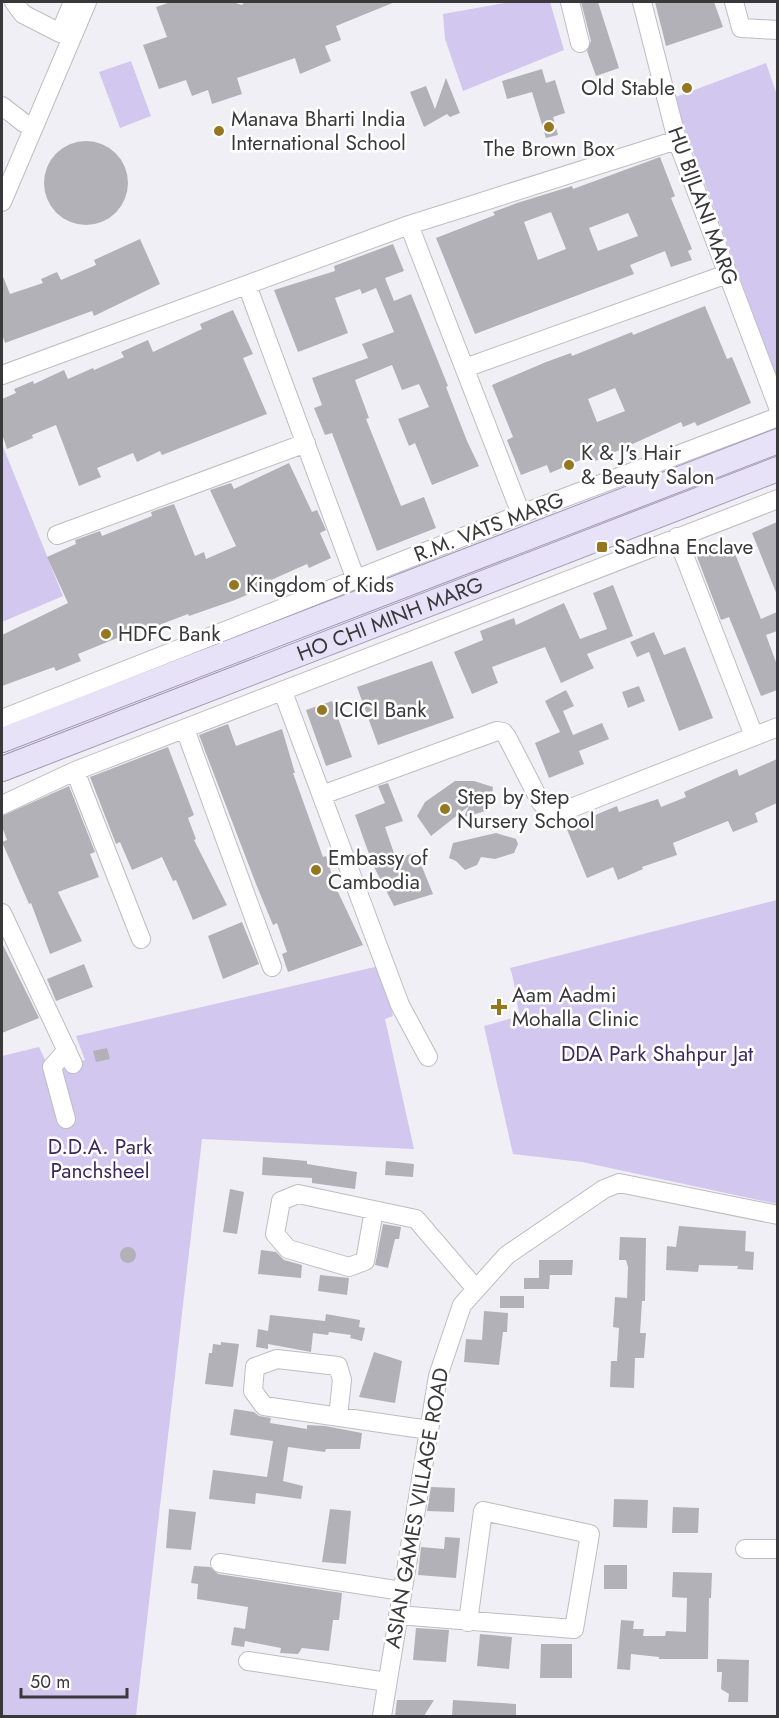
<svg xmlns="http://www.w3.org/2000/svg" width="779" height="1718" font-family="Jost,sans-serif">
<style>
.green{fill:#d2c7ee}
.building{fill:#b3b1b8;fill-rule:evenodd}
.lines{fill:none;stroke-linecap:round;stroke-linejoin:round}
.minor-casing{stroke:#bebcc3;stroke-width:20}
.major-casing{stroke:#a19ab3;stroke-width:26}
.minor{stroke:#fff;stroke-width:18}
.major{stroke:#e8e2f8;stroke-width:24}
.poi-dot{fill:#95771f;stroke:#fff;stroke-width:2}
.labels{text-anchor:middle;stroke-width:5;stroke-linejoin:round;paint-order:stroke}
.poi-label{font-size:21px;fill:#39393b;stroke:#fff;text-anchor:start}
.street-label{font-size:21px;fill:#39393b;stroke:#fff}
.park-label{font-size:21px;fill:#3c285d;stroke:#fff}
</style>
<rect width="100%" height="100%" fill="#f1eff6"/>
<path class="green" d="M510,2H550L564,50L463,91L445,39L443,14Z
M131,61L151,116L120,128L99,72Z
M766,63L777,95V378L673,98Z
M2,444L63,596L2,622Z
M777,900V1204L582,1162L513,1154L484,1026L520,1016C516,1001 515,981 510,968Z
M379,966L393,999L389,1001L393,1016L385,1019L414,1149L202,1139L136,1716H2V1056L39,1047L49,1068L85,1060L76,1036Z"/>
<path class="building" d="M171,2H233L242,5L244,2H395L336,26L341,40L325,46L331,61L300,74L295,58L237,78L242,94L212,104L208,90L192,96L186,80L159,89L143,45L167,37L156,7Z
M581,2H598L619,68L596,76L587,51L591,41Z
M655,2H714L723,27L666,46Z
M542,69L546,83L555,80L565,113L553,117L558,135L546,138L532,92L507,99L502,81Z
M446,78L460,113L450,117L447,114L424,127L410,92L426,86L435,109Z
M44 183a42 42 0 1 1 84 0a42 42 0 1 1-84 0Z
M660,157L675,196L671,198L692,249L688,251L692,260L671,267L665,251L630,265L634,274L475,334L436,238L495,215L493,212L517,203L572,186L573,189ZM551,212L566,249L538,260L524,222ZM628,213L638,236L598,251L589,228Z
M140,239L160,284L94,316L92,311L5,343L2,334V274L10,294L43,283L41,279L57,272L61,280L96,265L94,260Z
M393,244L404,271L385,278L394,301L411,294L448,386L446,387L467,441L479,466L432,485L415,443L409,446L398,419L429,407L419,384L402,390L392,365L355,380L369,418L366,419L401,506L424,497L436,528L377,551L332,433L325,435L314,408L322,405L312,378L368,358L362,344L394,332L376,288L362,294L360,289L335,298L348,333L298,352L274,290L335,271L334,266Z
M705,306L727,359L732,357L751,403L697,426L695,422L683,427L681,422L593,462L590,456L550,473L547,465L521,475L507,440L513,437L492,385L546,362L571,353L572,356L632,332L633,335ZM615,388L625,411L597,422L588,399Z
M233,310L253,354L243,358L267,414L162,455L160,451L137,462L133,453L97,468L101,477L79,486L56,425L32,435L33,438L7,449L2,434V399L16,393L14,389L33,381L34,384L64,370L68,379L93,368L94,370L124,357L121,352L148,340L153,352L202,329L200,324Z
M289,463L312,512L317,510L326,530L320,533L331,558L309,568L307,564L271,580L272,584L235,600L189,616L188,614L146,630L144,627L78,654L81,661L56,671L54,667L2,686V635L68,603L47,557L76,544L75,540L100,531L102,536L152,516L151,512L174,504L195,556L204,552L206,559L236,546L210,490L231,483L234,489Z
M777,522V595L752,533Z
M730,541L761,619L777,612V631L766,635L777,665V690L761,696L729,617L721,620L696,554Z
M613,585L633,636L587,654L594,668L561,683L545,647L492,667L498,683L472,694L454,652L483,640L480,631L514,618L516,625L564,603L580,639L607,629L593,593Z
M654,632L664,655L685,647L713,718L679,731L649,652L637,657L630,642Z
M432,661L454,718L378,745L357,687Z
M639,686L645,701L628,708L622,692Z
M566,690L574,706L563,711L573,735L602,723L609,739L579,751L584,764L549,778L535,743L560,732L545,701Z
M332,701L352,757L326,766L306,710Z
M228,724L236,746L282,729L295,773H293L323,857L326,856L332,875H330L363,945L288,972L282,954L287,952L277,923L273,925L256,884L199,735Z
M168,747L194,815L188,818L196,839L194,840L227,905L193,920L176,880L173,881L162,857L132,870L120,842L116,844L90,777Z
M777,759V803L755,813L758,822L733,832L728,821L673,843L677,855L642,867L643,869L618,880L613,867L587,878L566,827L617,806L619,812L658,799L661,807L686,797L684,792L737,769L739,776Z
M455,781H474L493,787L491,801L486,811L464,817L469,806L431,836L417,816L425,802Z
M388,783L403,821L385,827L396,859L416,852L433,894L394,906L373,865L355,815L385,803L378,786Z
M69,786L95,852L90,854L99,877L58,892L82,941L50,954L31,903L29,904L2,842L7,840L2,827V816Z
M496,833L516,839L518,844L514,853L495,859L481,857L477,865L465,870L456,861L449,858L453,843Z
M242,922L259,964L223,979L208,936Z
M2,943L39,1018L2,1033Z
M84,964L93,987L56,1001L47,979Z
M107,1048L110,1059L96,1062L93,1051Z
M263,1157L307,1161V1164L357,1172L355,1189L312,1183V1178L262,1175Z
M386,1161L414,1164L413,1177L385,1175Z
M230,1189L244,1192L237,1234L223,1232Z
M383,1224L401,1227L399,1239H395L388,1268L375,1265Z
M679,1226L746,1231L745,1251L754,1252L753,1270L737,1269L738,1266L699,1265L698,1272L666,1270L667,1246L676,1247Z
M620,1237L646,1238L645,1301H642L640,1333H646L644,1358H635L634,1388L610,1387L611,1361H617L619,1328L613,1327L615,1297L627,1298L628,1267L626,1260H619Z
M120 1255a8 8 0 1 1 16 0a8 8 0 1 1-16 0Z
M261,1250L276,1252L284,1260L302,1265L301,1278L258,1274Z
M539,1260H573L572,1275H550L549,1289H524V1278H539Z
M320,1275L349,1278L347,1295L318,1291Z
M500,1296H524V1308H500Z
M484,1311L508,1313L507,1332H503L499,1365L464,1362L466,1339L482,1340Z
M326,1314L360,1320L359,1327L365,1328L362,1341L350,1338L351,1335L329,1332L328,1335L313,1333L311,1352L268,1344V1349L256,1347L258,1329L268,1331L270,1315L325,1321Z
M221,1342L239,1344L233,1387L205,1384L209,1353H212L213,1344L221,1345Z
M374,1352L402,1361L395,1403L359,1397Z
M234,1409L254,1412L259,1416L271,1418L270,1423L307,1429V1425L325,1426L362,1433L360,1449H326L325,1452L288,1447L283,1481L303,1486L301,1499L256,1493L255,1504L209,1499L213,1470L267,1477L273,1441L230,1435Z
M431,1487L455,1488L454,1512L427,1511Z
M614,1499L648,1500L647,1528L613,1527Z
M673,1507L699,1508L698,1533H672Z
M169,1509L196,1512L191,1550L166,1548Z
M330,1509L351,1511L346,1564L322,1562Z
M445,1537L460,1538L456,1578L418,1575L421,1547L444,1549Z
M604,1565H627V1589H604Z
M194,1566L210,1567L218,1574L342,1593L339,1620H333L329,1651L302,1648L298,1654L280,1653L281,1648L245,1641L244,1647L231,1645L234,1627L245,1629L248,1607L197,1599L198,1584L191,1583Z
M673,1572L712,1573L711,1598H709L708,1659H659V1657L631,1654L630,1670L617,1669L621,1620L634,1621L633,1629H644L643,1636H665L666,1631L686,1632L687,1598L672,1597Z
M416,1628L449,1630L446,1662L413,1660Z
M480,1634L512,1637L509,1669L477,1666Z
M541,1644H572V1678H540Z
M717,1659L749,1660L748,1702H728L729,1694L721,1689L722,1672H717Z
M397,1700H434L424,1716H395Z
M453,1700L516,1704V1716H452Z"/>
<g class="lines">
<defs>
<path id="minor" d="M14,2L23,14L60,33
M570,2L580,43
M642,2L677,140L778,407
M734,2L741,28L778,30
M60,33L73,2
M2,106L24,123
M2,202L87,2
M409,225L521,514
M247,285L356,580
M465,368L727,274
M2,375L409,225L677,140
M57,535L306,443
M677,537L754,736
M283,692L400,1005L428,1057
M2,719L521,514L778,417
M185,729L272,967
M75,771L141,939
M322,795L497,731L503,732L507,737L541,803L552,810H566L778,727
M2,805L75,771L778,499
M2,913L73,1064
M66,1119L52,1067L67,1050
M374,1210L365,1261L349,1267L288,1249L275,1234L281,1201L298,1194L416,1219L476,1289
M338,1417L342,1380L338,1366L277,1359L255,1367L253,1391L264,1406L429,1430
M745,1549H778
M220,1563L402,1591
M398,1615L574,1629L590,1534L483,1511L468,1622
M248,1661L387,1682
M382,1716L438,1376L462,1305L507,1255L604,1189L619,1183L778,1215"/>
<g id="major">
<path d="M2,740L778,441"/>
<path id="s1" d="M2,769L778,469"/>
</g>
</defs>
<use href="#minor" class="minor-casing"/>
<use href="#major" class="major-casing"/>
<use href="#minor" class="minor"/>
<use href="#major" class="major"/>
</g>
<g class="poi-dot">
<circle cx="687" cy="88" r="6"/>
<circle cx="549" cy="127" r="6"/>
<circle cx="219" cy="131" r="6"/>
<circle cx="569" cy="465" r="6"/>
<rect x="596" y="541" width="12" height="12" rx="3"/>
<circle cx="234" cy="585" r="6"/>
<circle cx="106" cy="634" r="6"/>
<circle cx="322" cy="710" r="6"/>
<circle cx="445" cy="809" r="6"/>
<circle cx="316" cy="870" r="6"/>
<path d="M496 998h6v6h6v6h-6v6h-6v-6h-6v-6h6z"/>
</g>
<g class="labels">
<g class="poi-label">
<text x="675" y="95" text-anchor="end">Old Stable</text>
<text x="231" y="126">Manava Bharti India<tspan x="231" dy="24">International School</tspan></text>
<text x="549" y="156" text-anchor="middle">The Brown Box</text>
<text x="581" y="460">K &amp; J's Hair<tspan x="581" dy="24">&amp; Beauty Salon</tspan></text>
<text x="614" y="554">Sadhna Enclave</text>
<text x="246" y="592">Kingdom of Kids</text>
<text x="118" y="641">HDFC Bank</text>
<text x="334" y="717">ICICI Bank</text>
<text x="457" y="804">Step by Step<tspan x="457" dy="24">Nursery School</tspan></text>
<text x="328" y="865">Embassy of<tspan x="328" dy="24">Cambodia</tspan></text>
<text x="512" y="1002">Aam Aadmi<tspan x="512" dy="24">Mohalla Clinic</tspan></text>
</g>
<g class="street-label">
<text transform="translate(703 206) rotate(70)" y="7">HU BIJLANI MARG</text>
<text transform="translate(489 527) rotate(-21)" y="7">R.M. VATS MARG</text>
<text dy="7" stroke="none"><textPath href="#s1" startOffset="416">HO CHI MINH MARG</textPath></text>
<text transform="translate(417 1508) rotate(-80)" y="7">ASIAN GAMES VILLAGE ROAD</text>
</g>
<g class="park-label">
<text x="657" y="1061">DDA Park Shahpur Jat</text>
<text x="100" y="1154">D.D.A. Park<tspan x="100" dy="24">Panchsheel</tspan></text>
</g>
</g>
<rect width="779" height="1718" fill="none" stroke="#39393b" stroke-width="6"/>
<path d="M21 1688v9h106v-9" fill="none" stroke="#39393b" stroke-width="3"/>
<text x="30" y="1688" font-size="18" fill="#39393b" stroke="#ffffff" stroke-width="4.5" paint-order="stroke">50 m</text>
</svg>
